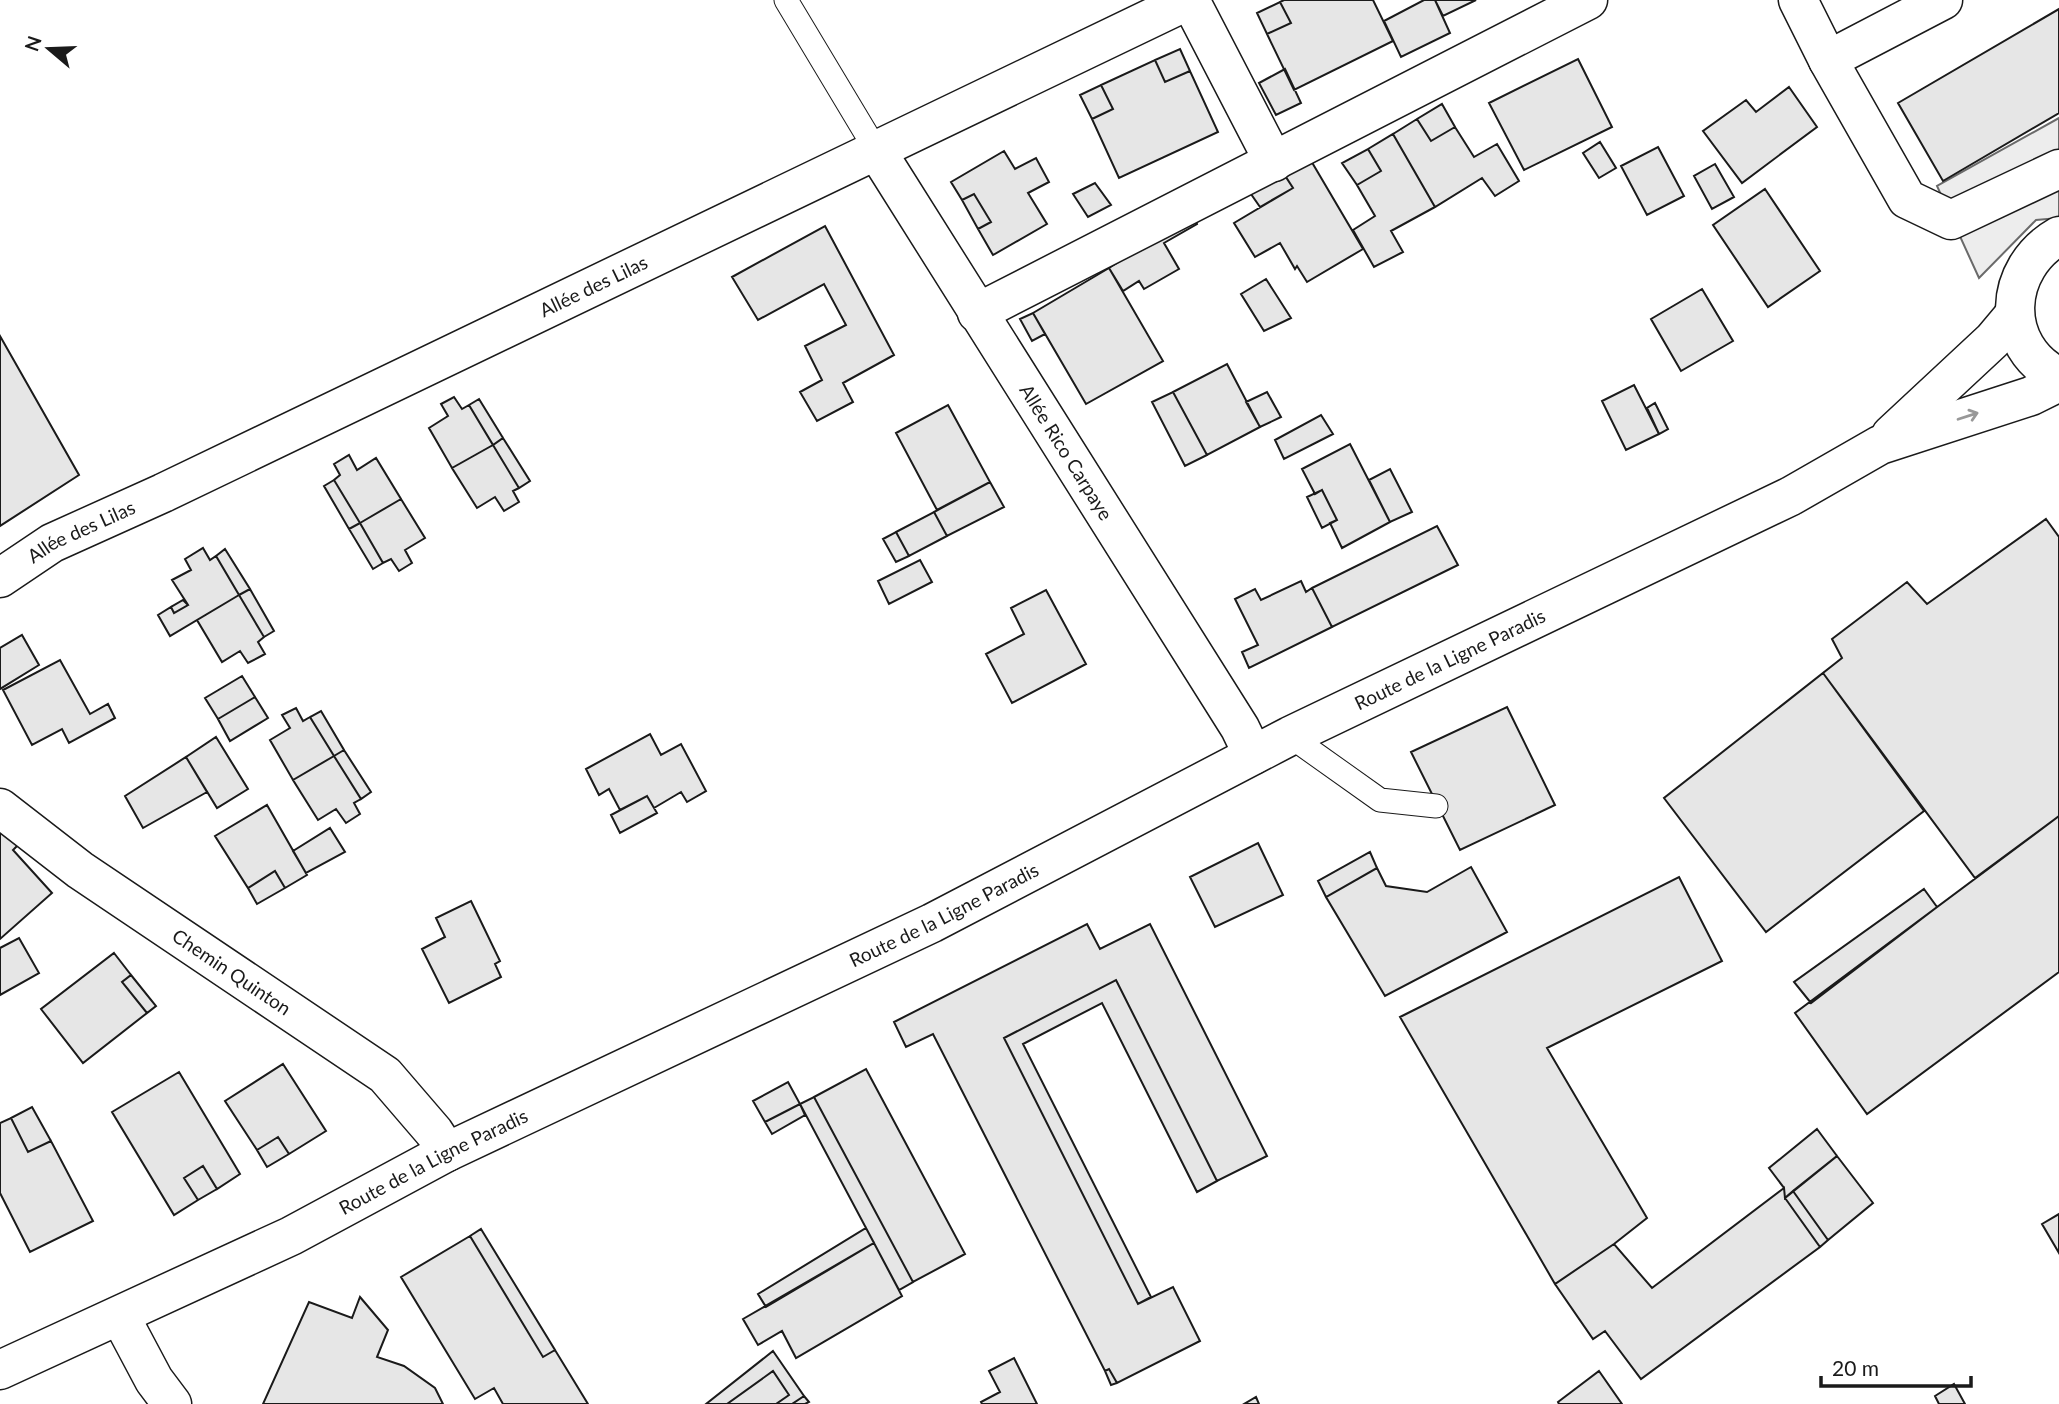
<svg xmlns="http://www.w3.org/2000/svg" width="2059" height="1404" font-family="Lato,sans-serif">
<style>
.parking{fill:#ededed;stroke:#6a6a6a;stroke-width:2}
.building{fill:#e6e6e6;stroke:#1a1a1a;stroke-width:2}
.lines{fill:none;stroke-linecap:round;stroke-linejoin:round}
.lane-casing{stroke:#1a1a1a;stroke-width:25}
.street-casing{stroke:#1a1a1a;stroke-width:41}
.secondary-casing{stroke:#1a1a1a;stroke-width:41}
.lane{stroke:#fff;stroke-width:23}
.street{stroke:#fff;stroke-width:38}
.secondary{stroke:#fff;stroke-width:38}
.oneway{stroke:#989898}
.labels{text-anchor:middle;stroke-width:5;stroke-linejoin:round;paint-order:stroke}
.street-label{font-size:19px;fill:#1a1a1a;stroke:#fff}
</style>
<rect width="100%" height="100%" fill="#fff"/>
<path class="parking" d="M2059,118V218L2036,220L1979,278L1937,186Z"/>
<path class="building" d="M1284,0H1373L1393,41L1294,90L1267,34L1291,23L1280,2Z
M1424,0H1435L1450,33L1401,57L1384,21Z
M1435,0H1476L1443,16Z
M1280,2L1291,23L1267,34L1257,13Z
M2059,9V113L1943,181L1898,103Z
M1180,49L1190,71L1165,82L1155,60Z
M1578,59L1612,127L1524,170L1489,103Z
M1155,60L1165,82L1190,71L1218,132L1119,178L1092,119L1113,109L1101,85Z
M1285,69L1301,103L1276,115L1259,83Z
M1101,85L1113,109L1092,119L1080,95Z
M1789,87L1817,127L1742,183L1703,131L1746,100L1756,112Z
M1442,104L1455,127L1431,141L1417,119Z
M1417,119L1431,141L1455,127L1474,157L1497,144L1519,181L1495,196L1482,178L1435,207L1393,134Z
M1393,134L1435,207L1391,231L1403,252L1374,267L1353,230L1375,216L1357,185L1381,171L1368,149Z
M1600,142L1616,168L1599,178L1583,153Z
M1658,147L1684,196L1647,215L1621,166Z
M1368,149L1381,171L1357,185L1342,163Z
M1004,151L1015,169L1036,158L1049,182L1028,193L1047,224L993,255L978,229L991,222L974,194L962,200L951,182Z
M1310,159L1363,249L1307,282L1297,266L1295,269L1280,243L1255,257L1234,223L1293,188L1284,174Z
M1715,164L1734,197L1712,209L1694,176Z
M1284,174L1293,188L1260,207L1251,194Z
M1095,183L1111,205L1088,217L1073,194Z
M1765,189L1820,271L1768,307L1713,225Z
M974,194L991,222L978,229L962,200Z
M1194,214L1197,224L1164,243L1179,269L1144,289L1139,281L1123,291L1109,268Z
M825,226L894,355L843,383L853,402L817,421L800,392L822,380L805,346L846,325L824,284L758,320L732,277Z
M1109,268L1163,361L1086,404L1033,313Z
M1266,279L1291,318L1264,331L1241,294Z
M1702,289L1733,341L1681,371L1651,319Z
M1033,313L1045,334L1032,341L1020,319Z
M0,336L79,475L0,526Z
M1227,364L1260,427L1207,455L1173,392Z
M1634,385L1659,434L1626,450L1602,401Z
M1173,392L1207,455L1185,466L1152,402Z
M1267,392L1281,417L1260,427L1246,402Z
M454,397L462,409L469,405L493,445L452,468L429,428L448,416L441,404Z
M479,399L503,438L493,445L469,405Z
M1655,403L1668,429L1659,434L1647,408Z
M948,405L990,482L937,510L896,433Z
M1321,415L1333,434L1284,459L1275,440Z
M503,438L530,481L519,488L493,445Z
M1350,444L1390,522L1342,548L1330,523L1337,520L1322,490L1315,494L1302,469Z
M493,445L519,488L513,491L519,502L504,511L495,497L477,508L452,468Z
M349,455L357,470L376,458L401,499L360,523L334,480L340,475L334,464Z
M1390,469L1412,512L1390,522L1369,480Z
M334,480L360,523L349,529L324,486Z
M990,482L1004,507L947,536L934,512Z
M1322,490L1337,520L1322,528L1307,497Z
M401,499L425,538L405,550L412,563L399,571L391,559L383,563L360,523Z
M934,512L947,536L909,556L896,532Z
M2046,519L2059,537V816L1975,878L1823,673L1842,658L1832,639L1907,582L1927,604Z
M360,523L383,563L373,569L349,529Z
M1437,526L1458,565L1332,627L1312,588Z
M896,532L909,556L896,562L883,539Z
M203,548L210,560L216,556L239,595L170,636L158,615L171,607L174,613L188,605L172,580L191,570L185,559Z
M225,549L250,589L239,595L216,556Z
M920,560L932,582L889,604L878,581Z
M1301,581L1306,592L1312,588L1332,627L1249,668L1242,652L1258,645L1235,599L1255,589L1261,600Z
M250,589L274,631L264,637L239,595Z
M1046,590L1086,664L1012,703L986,654L1024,634L1011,608Z
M239,595L264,637L258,642L265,654L248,663L240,651L222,662L197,620Z
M183,600L188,605L174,613L171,607Z
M22,635L39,665L0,689V648Z
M60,660L90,714L108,704L115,718L69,743L62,729L32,745L3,690Z
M1823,673L1924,811L1766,932L1664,798Z
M242,676L255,697L218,719L205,698Z
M255,697L268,718L230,741L218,719Z
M1507,707L1555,805L1460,850L1411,752Z
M296,708L303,721L310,717L334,756L293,780L270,740L290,728L282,715Z
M321,711L344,750L334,756L310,717Z
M650,734L661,755L681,744L706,791L687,802L681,792L654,808L647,796L620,810L609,789L599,795L586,769Z
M216,737L248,789L217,808L186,757Z
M344,750L371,792L361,799L334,756Z
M334,756L361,799L354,803L360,814L346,823L336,809L318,820L293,780Z
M186,757L207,792L143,828L125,796Z
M647,796L657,813L620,833L611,815Z
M267,805L307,875L285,888L275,871L248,888L215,836Z
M2059,816V972L1867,1114L1795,1013Z
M330,828L345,852L306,873L293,851Z
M0,830L19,844L13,850L52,893L0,939Z
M1258,843L1283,895L1215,927L1190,877Z
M1370,852L1377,868L1326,897L1318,881Z
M1471,867L1507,932L1385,996L1326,897L1377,868L1386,886L1427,892Z
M275,871L285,888L257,904L248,888Z
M1679,877L1722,961L1547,1048L1647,1218L1614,1244L1555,1284L1400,1017Z
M1924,889L1937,907L1811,1003L1794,982Z
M471,901L500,961L495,964L501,977L449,1003L422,949L445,937L436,918Z
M1087,924L1100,949L1150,924L1267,1156L1217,1181L1116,980L1004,1038L1138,1304L1173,1287L1200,1341L1117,1383L1109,1369L1105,1371L933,1034L906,1047L894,1022Z
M19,938L39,973L0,995V948Z
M114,953L131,975L122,982L147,1013L83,1063L41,1009Z
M131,975L156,1006L147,1013L122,982Z
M1116,980L1217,1181L1197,1192L1102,1003L1023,1044L1151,1297L1138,1304L1004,1038Z
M283,1064L326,1131L289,1154L278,1137L257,1150L225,1101Z
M866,1069L965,1254L913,1282L814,1097Z
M179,1072L240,1174L217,1189L203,1166L184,1178L198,1200L174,1215L112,1112Z
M788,1082L800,1104L765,1122L753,1101Z
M814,1097L913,1282L899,1290L800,1104Z
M800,1104L805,1115L772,1134L765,1122Z
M32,1107L51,1141L28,1152L11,1118Z
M11,1118L28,1152L51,1141L93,1221L30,1252L0,1193V1123Z
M1817,1129L1837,1156L1785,1198L1784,1188L1769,1168Z
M278,1137L289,1154L267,1167L257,1150Z
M1837,1156L1873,1203L1828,1240L1793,1191Z
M203,1166L217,1189L198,1200L184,1178Z
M1784,1188L1785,1198L1820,1247L1641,1379L1605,1331L1593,1339L1555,1284L1614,1244L1652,1288Z
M1793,1191L1828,1240L1820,1247L1785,1198Z
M2059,1214V1253L2042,1224Z
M866,1228L874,1243L766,1307L758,1294Z
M481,1229L555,1350L543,1357L470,1236Z
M470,1236L543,1357L555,1350L588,1404H503L494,1388L475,1399L401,1277Z
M874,1243L902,1296L796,1358L782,1331L758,1345L743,1319Z
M360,1297L388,1330L377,1357L404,1366L435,1388L443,1404H263L309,1302L352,1318Z
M773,1351L804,1396L792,1404H776L789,1395L773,1371L727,1404H706Z
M1014,1358L1037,1404H982L981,1402L1000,1392L989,1371Z
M1109,1369L1117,1383L1111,1385L1105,1371Z
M773,1371L789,1395L776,1404H727Z
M1599,1371L1622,1404H1559L1558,1402Z
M1954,1384L1965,1404H1939L1935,1396Z
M804,1396L809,1402L805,1404H792Z
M1256,1397L1259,1404H1244Z"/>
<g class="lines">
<defs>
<path id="lane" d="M786,0L876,150
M1290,736L1380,800L1436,806"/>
<g id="street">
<path d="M1190,0L1274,162"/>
<path d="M1798,0L1828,60L1907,199L1951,220L2059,169"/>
<path d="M1828,60L1943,0"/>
<path id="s1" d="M876,150L1240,728L1253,755"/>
<path d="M977,313L1588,0"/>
<path id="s2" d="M0,578L52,543L163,493L1189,0"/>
<path id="s3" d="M0,808L80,870L385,1075L434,1132L447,1152"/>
<path d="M120,1316L154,1380L172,1404"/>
</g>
<g id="secondary">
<path d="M2059,236C2003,268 1998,346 2059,377"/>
<path d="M1891,435L1993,340L2014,315"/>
<path id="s4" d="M0,1370L291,1236L447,1152L932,923L1290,736L1791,496L1880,445L2031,396L2059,382"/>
</g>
</defs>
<use href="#lane" class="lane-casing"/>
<use href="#street" class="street-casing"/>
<use href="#secondary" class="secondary-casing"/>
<use href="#lane" class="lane"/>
<use href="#street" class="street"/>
<use href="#secondary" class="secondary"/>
</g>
<defs><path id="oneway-shaft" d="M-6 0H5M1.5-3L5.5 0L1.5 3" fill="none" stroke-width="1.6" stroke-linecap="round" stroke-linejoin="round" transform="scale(1.75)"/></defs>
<use class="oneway" href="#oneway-shaft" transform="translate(1968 416) rotate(-18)"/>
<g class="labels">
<g class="street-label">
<text dy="7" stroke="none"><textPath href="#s2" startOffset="662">Allée des Lilas</textPath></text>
<text dy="7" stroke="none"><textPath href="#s1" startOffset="357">Allée Rico Carpaye</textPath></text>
<text dy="7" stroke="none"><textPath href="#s2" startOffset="94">Allée des Lilas</textPath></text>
<text dy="7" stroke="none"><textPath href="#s4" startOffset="1615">Route de la Ligne Paradis</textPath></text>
<text dy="7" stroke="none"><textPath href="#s4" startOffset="1048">Route de la Ligne Paradis</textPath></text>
<text dy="7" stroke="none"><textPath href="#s3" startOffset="284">Chemin Quinton</textPath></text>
<text dy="7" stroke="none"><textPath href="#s4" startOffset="481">Route de la Ligne Paradis</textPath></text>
</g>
</g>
<g transform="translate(49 49) rotate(289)" stroke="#ffffff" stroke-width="5" paint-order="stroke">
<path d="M0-5L12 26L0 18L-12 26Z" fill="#1a1a1a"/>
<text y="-10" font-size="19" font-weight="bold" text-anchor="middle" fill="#1a1a1a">N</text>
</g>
<path d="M1821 1376v10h150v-10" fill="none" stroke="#1a1a1a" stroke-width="3.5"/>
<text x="1832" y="1376" font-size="21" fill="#1a1a1a" stroke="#ffffff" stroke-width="5" paint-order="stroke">20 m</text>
</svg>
